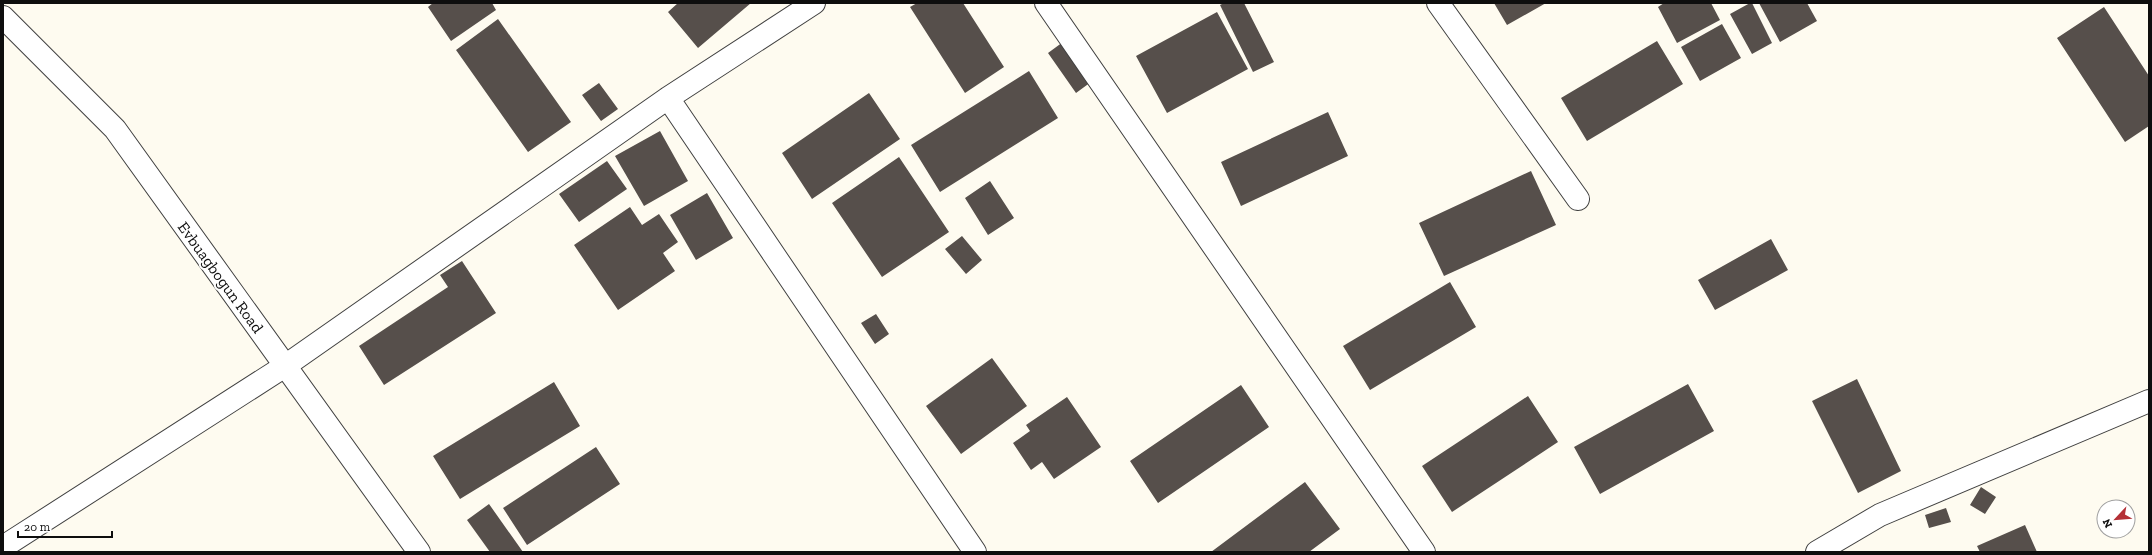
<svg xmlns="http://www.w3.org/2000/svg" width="2152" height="555" font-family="'Zilla Slab',serif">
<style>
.building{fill:#564f4b}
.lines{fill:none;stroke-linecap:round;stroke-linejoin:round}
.minor-casing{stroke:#414141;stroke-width:24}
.minor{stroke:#fff;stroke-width:22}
.labels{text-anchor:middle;stroke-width:4;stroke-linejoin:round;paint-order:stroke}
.street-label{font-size:16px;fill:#0e0e0e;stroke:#fff}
</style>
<rect width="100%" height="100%" fill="#fefbf0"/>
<path class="building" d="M433,3H492L496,10L451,41L428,7Z
M678,3H751L698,48L668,12Z
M917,3H963L1004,67L965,93L910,7Z
M1224,3H1244L1274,62L1253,72L1220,5Z
M1494,3H1546L1507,25Z
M1664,3H1711L1720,20L1677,43L1658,7Z
M1750,3H1752L1772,43L1752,54L1730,14Z
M1759,3H1807L1817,21L1780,42Z
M2104,7L2149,76V126L2125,142L2057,38Z
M1217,12L1248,69L1167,113L1136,56Z
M498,19L571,122L528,152L456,50Z
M1722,24L1741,58L1700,81L1681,47Z
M1657,41L1683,84L1587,141L1561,98Z
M1063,42L1091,82L1076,93L1048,53Z
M1029,71L1058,118L940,192L911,145Z
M599,83L618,109L601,121L582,95Z
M869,93L900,139L812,199L782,153Z
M1328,112L1348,156L1241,206L1221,162Z
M660,131L688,181L644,206L615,156Z
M899,157L949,232L882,277L832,203Z
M607,161L627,189L579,222L559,194Z
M1531,171L1556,225L1444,276L1419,223Z
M990,181L1014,218L988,235L965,198Z
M707,193L733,238L696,260L670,215Z
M630,207L642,225L659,214L678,242L663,253L675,271L618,310L574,245Z
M962,236L982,260L966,274L945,249Z
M1771,239L1788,270L1715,310L1698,280Z
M462,261L496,313L384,385L359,346L448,287L440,275Z
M1450,282L1476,327L1370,390L1343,346Z
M876,314L889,334L875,344L861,323Z
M992,358L1027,406L961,454L926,406Z
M1857,379L1901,471L1858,493L1812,401Z
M554,382L580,426L460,499L433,456Z
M1688,384L1714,431L1600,494L1574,447Z
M1241,385L1269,427L1158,503L1130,461Z
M1528,396L1558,442L1452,512L1422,466Z
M1067,397L1101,447L1054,479L1042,462L1031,470L1013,443L1030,431L1026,425Z
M596,447L620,484L527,545L503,508Z
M1305,482L1340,529L1309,552H1211Z
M1981,487L1996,497L1985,514L1970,505Z
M489,504L523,552H490L467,520Z
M1946,508L1951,522L1929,528L1925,515Z
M2025,525L2037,552H1980L1977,546Z"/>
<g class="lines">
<defs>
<path id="minor" d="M1046,3L1424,552
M1438,3L1578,199
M3,17L115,129L419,552
M668,98L975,552
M3,547L285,366L668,98L814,3
M1817,552L1880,515L2149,401"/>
</defs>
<use href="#minor" class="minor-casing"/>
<use href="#minor" class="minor"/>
</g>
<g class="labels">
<g class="street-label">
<text transform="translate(221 277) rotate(54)" y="6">Evbuagbogun Road</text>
</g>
</g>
<rect width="2152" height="555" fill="none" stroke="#0e0e0e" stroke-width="8"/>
<g transform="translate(2116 519) rotate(244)"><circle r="19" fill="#ffffff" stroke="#9f9f9f"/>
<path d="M0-3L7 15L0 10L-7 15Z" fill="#b43036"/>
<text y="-6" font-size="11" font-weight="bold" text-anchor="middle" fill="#0e0e0e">N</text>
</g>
<path d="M18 531v6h94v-6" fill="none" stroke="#0e0e0e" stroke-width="2"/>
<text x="24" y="531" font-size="12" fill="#0e0e0e" stroke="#ffffff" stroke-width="3" paint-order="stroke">20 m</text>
</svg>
